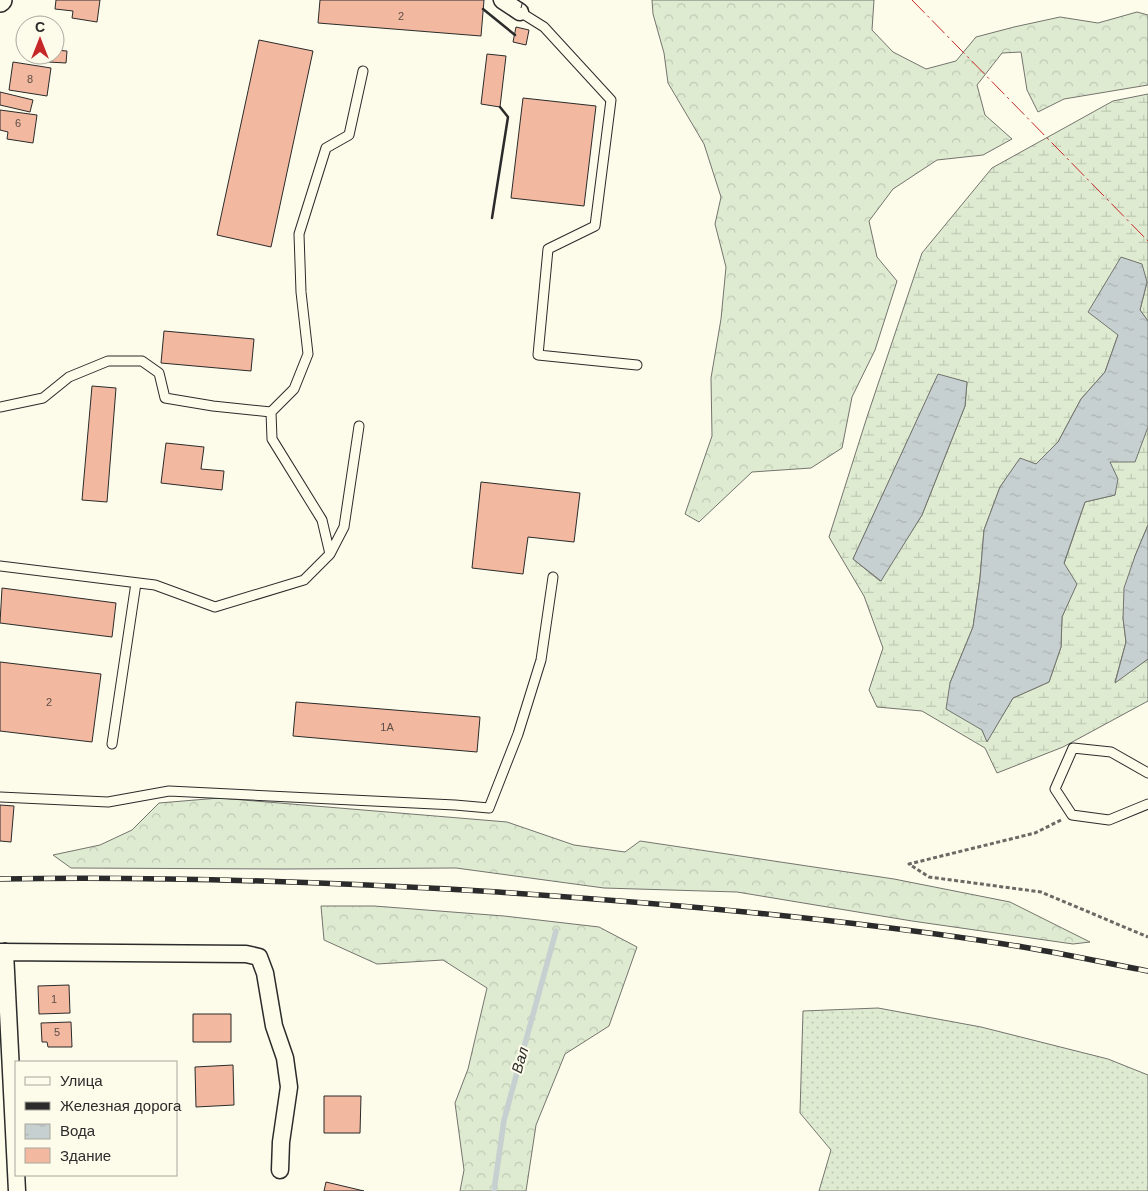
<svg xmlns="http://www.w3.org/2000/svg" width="1148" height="1191" font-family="Arial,sans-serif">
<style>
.grass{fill:url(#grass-dots);stroke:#74746e}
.forest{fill:url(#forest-crowns);stroke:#74746e}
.wetland{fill:url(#wetland-marsh);stroke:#74746e;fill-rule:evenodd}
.water{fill:url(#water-ripples);stroke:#74746e}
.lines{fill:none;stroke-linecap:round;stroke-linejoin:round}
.stream{stroke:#c7d0d0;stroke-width:5.5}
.building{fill:#f2b8a0;stroke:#2b2b2b}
.service-casing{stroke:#2b2b2b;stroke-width:11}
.minor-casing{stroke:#2b2b2b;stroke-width:19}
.tertiary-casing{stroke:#2b2b2b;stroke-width:24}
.path{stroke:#6a6964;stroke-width:3;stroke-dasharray:4 2.5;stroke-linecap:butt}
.service{stroke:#fdfbea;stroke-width:9}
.minor{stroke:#fdfbea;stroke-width:16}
.tertiary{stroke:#fdfbea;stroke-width:21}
.rail-casing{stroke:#2b2b2b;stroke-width:5.5}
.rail{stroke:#fdfbea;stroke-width:4;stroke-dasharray:11;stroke-linecap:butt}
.fence{stroke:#2b2b2b;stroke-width:1;stroke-dasharray:6 2.5;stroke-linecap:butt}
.wall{stroke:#2b2b2b;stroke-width:2.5}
.power{stroke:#c62828;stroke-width:1;stroke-dasharray:18 4 2.5 4;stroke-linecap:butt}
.labels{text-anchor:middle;stroke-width:4;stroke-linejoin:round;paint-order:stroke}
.number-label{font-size:11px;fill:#5d4e48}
.water-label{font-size:15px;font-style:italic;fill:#2b2b2b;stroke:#fdfbea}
</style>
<defs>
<pattern id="grass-dots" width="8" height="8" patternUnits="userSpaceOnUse" patternTransform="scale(1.25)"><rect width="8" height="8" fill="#deebd1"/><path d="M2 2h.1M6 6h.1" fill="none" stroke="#bfcab4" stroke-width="1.8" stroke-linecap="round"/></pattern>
<pattern id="forest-crowns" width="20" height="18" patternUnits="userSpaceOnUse" patternTransform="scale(1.25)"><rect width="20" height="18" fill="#deebd1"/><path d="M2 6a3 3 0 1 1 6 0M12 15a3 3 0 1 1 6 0" fill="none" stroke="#bfcab4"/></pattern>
<pattern id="wetland-marsh" width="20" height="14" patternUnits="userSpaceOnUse" patternTransform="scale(1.25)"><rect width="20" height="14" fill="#deebd1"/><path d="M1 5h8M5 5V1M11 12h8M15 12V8" fill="none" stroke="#bfcab4"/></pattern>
<pattern id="water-ripples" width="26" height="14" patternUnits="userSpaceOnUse" patternTransform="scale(1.25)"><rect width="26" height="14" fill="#c7d0d0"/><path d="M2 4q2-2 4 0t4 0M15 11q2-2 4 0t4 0" fill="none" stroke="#abb3b3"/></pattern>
</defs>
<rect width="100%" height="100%" fill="#fdfbea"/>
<path class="grass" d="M878,1008L981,1027L1108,1059L1148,1075V1191H819L831,1150L800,1113L803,1011Z"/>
<path class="forest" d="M652,0H874L872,30L893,52L926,69L956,61L976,37L1014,27L1060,17L1098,23L1137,12L1148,15V85L1064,99L1038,112L1027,90L1021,52L1002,53L977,85L985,115L1012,139L983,155L937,160L893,189L869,221L877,257L897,281L875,350L852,397L842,448L811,468L752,472L699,522L685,514L712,436L711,378L721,319L726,267L715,224L721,197L704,144L668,83L664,53L653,14Z
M219,798L507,822L574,845L625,852L640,841L894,879L1010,902L1090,942L1073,944L912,921L737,892L604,888L456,868L283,869L71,868L53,855L100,845L132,830L159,803Z
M321,906H374L504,916L599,927L637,947L609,1026L565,1054L536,1125L526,1191H460L464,1170L455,1103L468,1069L487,988L443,960L377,964L324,940Z"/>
<path class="wetland" d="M1148,94V321L1140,310L1147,282L1118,335L1105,372L1081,399L1058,442L1036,464L1020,459L1000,487L984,530L980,578L973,627L950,683L982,730L987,741L1013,698L1049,682L1061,647L1062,617L1076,584L1064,564L1085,502L1115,495L1110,462L1148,427V525L1135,556L1123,618L1126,642L1115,682L1148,659V701L1063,747L997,773L985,748L922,711L877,707L869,690L883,648L864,596L829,537L867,417L922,253L992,168L1113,101ZM938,375L967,382L965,406L922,515L880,581L853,559Z"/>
<path class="water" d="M1121,257L1142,264L1147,282L1140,310L1148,321V427L1135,462H1110L1118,479L1115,495L1085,502L1064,563L1077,584L1062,617L1061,647L1049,682L1013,698L987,742L982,730L946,709L950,683L973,627L980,578L984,530L1000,487L1020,458L1036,464L1058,442L1081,399L1105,372L1118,335L1088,312Z
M938,374L967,382L965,406L922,515L881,581L853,559Z
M1148,525V659L1115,683L1126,642L1123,618L1124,588L1135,556Z"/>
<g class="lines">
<path class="stream" d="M494,1191L504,1120L556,931"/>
</g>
<path class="building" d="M56,0H100L97,22L72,18L73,11L55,9Z
M320,0H484L481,36L318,23Z
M516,27L529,30L526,45L513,42Z
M259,40L313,51L271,247L217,235Z
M55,50L67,51L66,63L48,62L49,55H55Z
M487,54L506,56L500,107L481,104Z
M13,62L51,68L47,96L9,90Z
M0,92L33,100L30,112L0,105Z
M523,98L596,106L584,206L511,198Z
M0,110L37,115L33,143L7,139L8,132L0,130Z
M164,331L254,339L251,371L161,363Z
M92,386L116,388L107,502L82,500Z
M166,443L204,447L201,469L224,471L222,490L161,483Z
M481,482L580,493L574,542L528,537L523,574L472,568Z
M2,588L116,603L112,637L0,623Z
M0,662L101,674L92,742L0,731Z
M296,702L480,717L477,752L293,736Z
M0,805L14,806L11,842L0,841Z
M69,985L70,1013L39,1014L38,986Z
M193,1014H231V1042H193Z
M71,1022L72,1047H48L47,1042H42L41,1023Z
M233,1065L234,1105L196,1107L195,1067Z
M324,1096H361L360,1133H324Z
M326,1182L364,1191H324Z"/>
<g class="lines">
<defs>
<path id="service" d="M520,12L544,27L611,100L595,226L548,249L538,355L637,365
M0,407L43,398L69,377L108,361H142L159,373L165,398L213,406L271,412L294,389L308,354L301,292L299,234L326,148L349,135L363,71
M271,412L272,439L322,520L330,554
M0,566L155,585L215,607L304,580L330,554L344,527L359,426
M112,744L136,583
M1148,773L1111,752L1073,748L1055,789L1072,815L1109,820L1148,804
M0,797L108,802L169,791L455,805L489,808L518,734L541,660L553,577"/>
<path id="minor" d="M502,0L520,12
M0,952L246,954L259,957L265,973L274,1026L285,1058L289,1087L281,1142L280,1170
M5,952L17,1191"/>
<path id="tertiary" d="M0,1L1,0"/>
</defs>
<use href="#service" class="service-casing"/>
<use href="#minor" class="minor-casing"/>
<use href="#tertiary" class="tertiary-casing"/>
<path class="path" d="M1061,820L1035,833L909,864L929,877L1041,892L1148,937"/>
<use href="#service" class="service"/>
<use href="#minor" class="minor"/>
<use href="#tertiary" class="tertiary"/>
<defs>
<path id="rail" d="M0,879C166,876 332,882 498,892C674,904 849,919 1023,947C1065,954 1106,963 1148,971"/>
</defs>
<use href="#rail" class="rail-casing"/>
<use href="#rail" class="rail"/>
<path class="fence" d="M521,8L523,0"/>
<path class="wall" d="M483,9L515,35
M492,218L508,117L500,107"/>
<path class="power" d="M912,0L1148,241"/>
</g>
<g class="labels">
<g class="number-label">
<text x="401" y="20">2</text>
<text x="30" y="83">8</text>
<text x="18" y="127">6</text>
<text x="49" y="706">2</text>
<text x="387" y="731">1А</text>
<text x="54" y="1003">1</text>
<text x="57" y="1036">5</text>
</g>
<g class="water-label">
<text transform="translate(520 1060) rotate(-74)" y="5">Вал</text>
</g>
</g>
<rect x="15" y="1061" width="162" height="115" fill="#fdfbea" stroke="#a9a89e"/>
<rect x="25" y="1077" width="25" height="8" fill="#fdfbea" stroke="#a9a89e"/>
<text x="60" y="1086" font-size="15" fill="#2b2b2b">Улица</text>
<rect x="25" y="1102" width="25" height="8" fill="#2b2b2b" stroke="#a9a89e"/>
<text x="60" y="1111" font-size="15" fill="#2b2b2b">Железная дорога</text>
<rect x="25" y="1124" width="25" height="15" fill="url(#water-ripples)" stroke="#a9a89e"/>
<text x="60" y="1136" font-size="15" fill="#2b2b2b">Вода</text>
<rect x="25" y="1148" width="25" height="15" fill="#f2b8a0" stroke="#a9a89e"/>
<text x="60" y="1161" font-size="15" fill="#2b2b2b">Здание</text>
<g transform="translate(40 40)"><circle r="24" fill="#fdfbea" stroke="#a9a89e"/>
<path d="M0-4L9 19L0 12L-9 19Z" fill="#c62828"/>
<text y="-8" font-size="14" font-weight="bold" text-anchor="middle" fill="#2b2b2b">С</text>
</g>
</svg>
